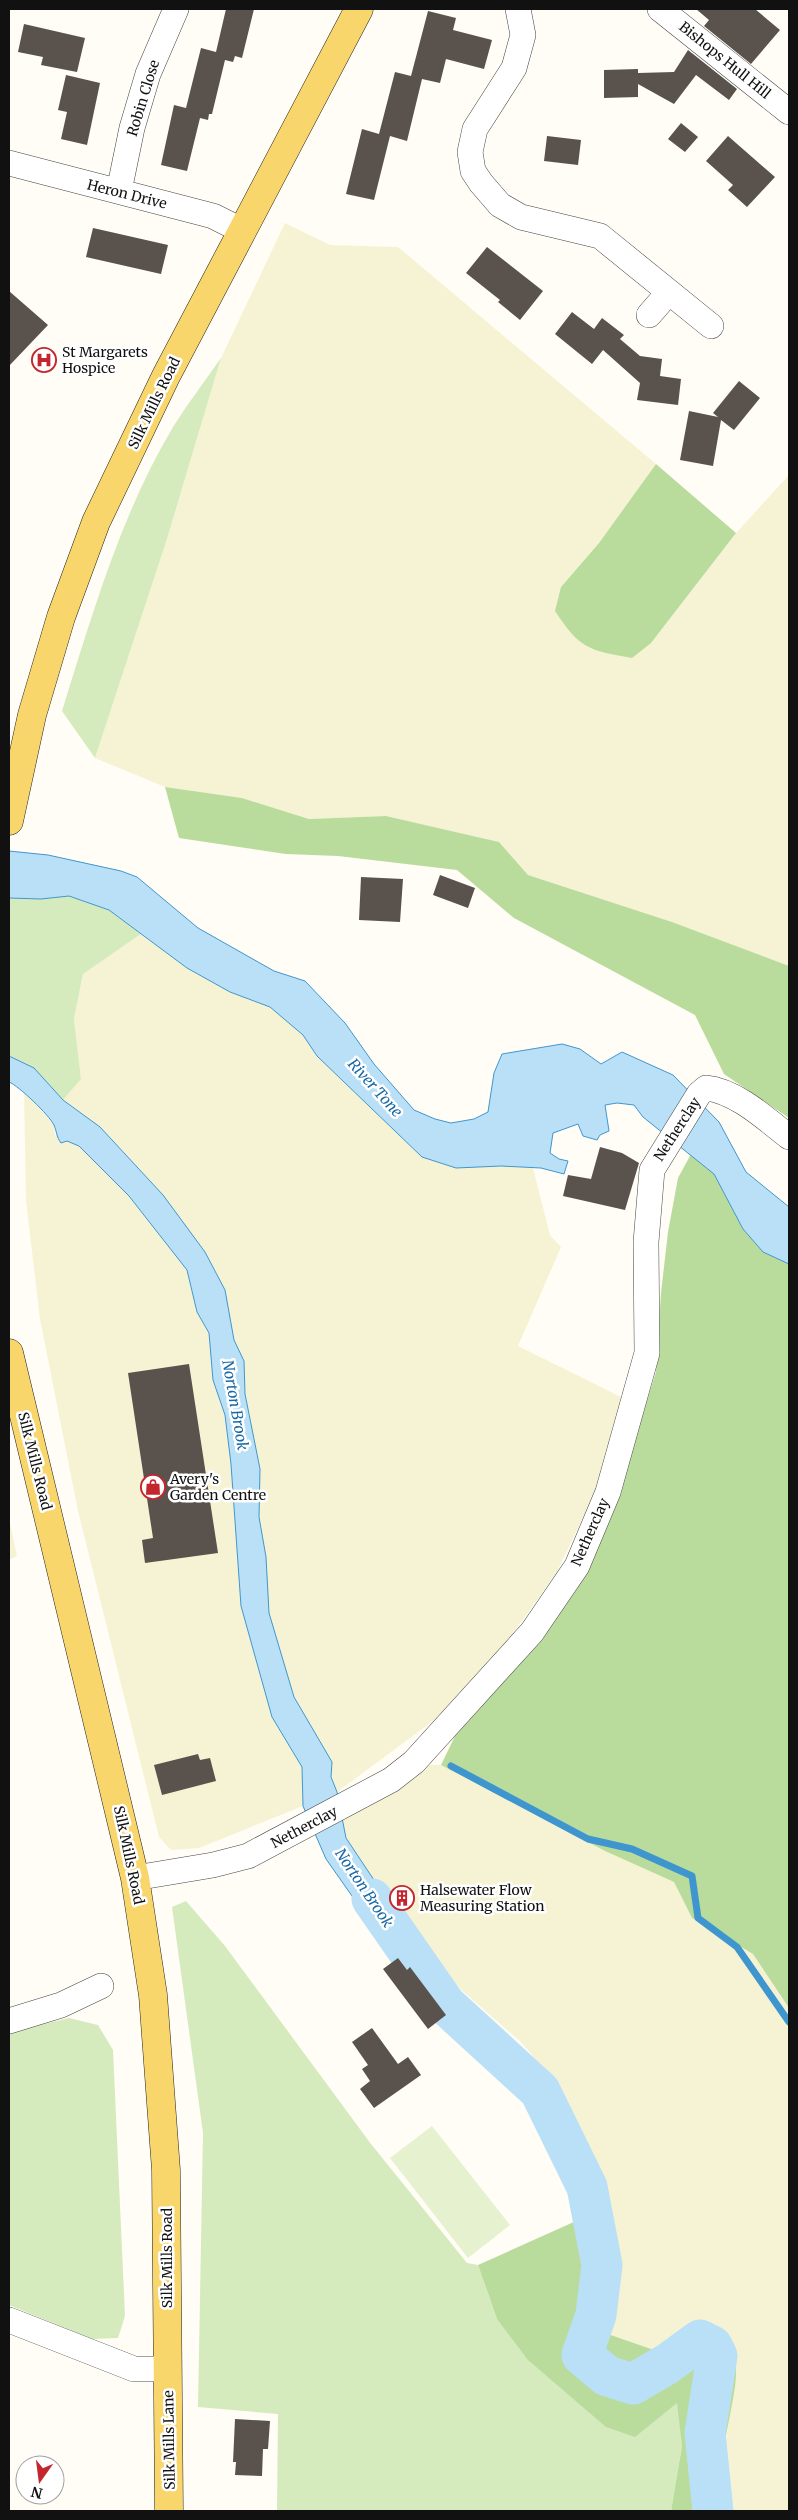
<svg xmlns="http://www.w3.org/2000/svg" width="798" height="2520" font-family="Merriweather,serif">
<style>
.farmland{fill:#f6f3d4}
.green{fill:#d5ebbd}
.forest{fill:#b9dc9c}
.pitch{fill:#e6f2cf}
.water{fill:#b9e0f7;stroke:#3f96cf}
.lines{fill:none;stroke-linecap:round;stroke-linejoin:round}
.stream{stroke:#3f96cf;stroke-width:7}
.river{stroke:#b9e0f7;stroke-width:41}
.building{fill:#5a524d}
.minor-casing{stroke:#444;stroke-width:26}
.primary-casing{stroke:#222;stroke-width:29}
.minor{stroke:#fff;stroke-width:25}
.primary{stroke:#f9d66b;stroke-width:28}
.labels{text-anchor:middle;stroke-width:5;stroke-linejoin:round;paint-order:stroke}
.street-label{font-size:14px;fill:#111;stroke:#fff}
.poi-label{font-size:14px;fill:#111;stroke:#fff;text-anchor:start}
.water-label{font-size:15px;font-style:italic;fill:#1768a6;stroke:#fff}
</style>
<rect width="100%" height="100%" fill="#fffdf5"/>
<path class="farmland" d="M285,223L330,245L398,247L656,464L599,543L561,587L651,643L736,533L789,475V966L672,922L528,875L499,842L386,816L309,819L242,798L165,787L95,758L167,539L221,358Z
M141,934L187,968L230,991L270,1007L303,1035L317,1056L422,1157L533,1168L550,1235L561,1247L518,1346L623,1398L595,1492L557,1572L509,1639L437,1718L337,1792L331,1777V1762L294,1697L269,1613L266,1557L259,1517L260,1469L245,1394L244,1361L234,1340L225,1290L205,1252L163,1195L100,1127L63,1100L81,1079L74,1019L83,974Z
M24,1091L54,1125L55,1135L79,1146L129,1196L187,1270L197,1312L209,1333L213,1380L225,1415L231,1463L241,1606L272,1717L302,1767L303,1797V1806L199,1848L171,1850L159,1837L78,1511L40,1319L26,1201Z
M9,1519L17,1556L9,1560Z
M421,1765H441L605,1851L674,1882L692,1918L753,1954L789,2008V2511H727L723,2507L721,2476L728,2425L694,2326L654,2350L605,2333L611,2301L615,2244L594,2177L563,2092L522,2043L457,1986L401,1926L392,1907L346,1838L342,1814Z"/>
<path class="green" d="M221,358L167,539L95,758L62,711C92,615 121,514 173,427C188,403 205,381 221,358Z
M69,896L109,910L141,934L83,974L74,1019L81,1079L63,1100L34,1068L9,1056V898L41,899Z
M186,1901L225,1946L371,2144L467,2263L478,2265L497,2319L678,2403L682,2446L671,2511H277L278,2414L198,2407L203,2133L172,1907Z
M69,2018L98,2025L113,2050L125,2316L118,2338L92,2339L9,2305V2032Z"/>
<path class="forest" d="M656,464L736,533L651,643L632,658C588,650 580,649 555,611L561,587L599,543Z
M165,787L242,798L309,819L386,816L499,842L528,875L672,922L789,966V1118L724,1074L695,1015L514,918L457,870L338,856L286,854L179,838Z
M691,1154L714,1174L743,1229L763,1252L789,1264V2008L753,1954L692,1918L674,1882L605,1851L441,1765L457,1732L611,1514L656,1372L661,1293L668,1232L678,1178Z
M605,2211L615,2244L611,2301L605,2333L654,2350L694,2326L726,2333C729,2346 737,2362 736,2374C736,2404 708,2489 727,2511H671L682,2446L677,2403L635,2437L606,2427L528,2360L497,2319L478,2265L576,2221Z"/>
<path class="pitch" d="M432,2126L510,2225L468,2258L390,2158Z"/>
<path class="water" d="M9,851L48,855L121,871L137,877L198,928L274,971L305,981L345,1023L374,1064L414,1110L435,1119L451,1123L474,1119L488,1112L494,1073L502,1054L562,1044L580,1049L601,1064L622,1052L673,1075L719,1122L746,1172L789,1207V1264L763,1252L743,1229L714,1174L643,1117L634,1105L617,1103L605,1105L609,1131L600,1135L597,1140L583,1136L578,1124L553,1133L550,1153L559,1159L568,1161L564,1174L541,1168L501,1166L456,1168L422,1157L317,1056L303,1035L270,1007L230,992L187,968L109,910L69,896L41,899L9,898Z
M9,1056L34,1068L63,1100L100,1127L163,1195L205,1252L225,1290L234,1340L244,1361L245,1394L260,1469L259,1517L266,1557L269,1613L294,1697L332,1762L331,1777L337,1792L346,1838L392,1907L401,1926L403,1946L371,1923L326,1859L303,1806L302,1767L272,1717L241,1606L231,1464L225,1415L213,1380L209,1333L197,1312L187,1270L129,1196L79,1146L67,1141L61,1143C56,1136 57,1132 54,1125C49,1115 19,1086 9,1082Z"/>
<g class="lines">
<path class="stream" d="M451,1766L588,1839L632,1849L692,1876L698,1918L737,1947L789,2022"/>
<path class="river" d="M372,1899L445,2004L540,2091L587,2187L602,2265L596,2315L582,2355L607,2376L633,2384L667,2364L700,2340L712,2346L717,2356L705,2433L713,2511"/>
</g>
<path class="building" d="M226,9H254L242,58L235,56L233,62L225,60L212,114H209L208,120L200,118L187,171L161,165L174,105L186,108L201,48L216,52Z
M696,9H755L780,30L751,64L704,26L709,20Z
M428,11L456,18L453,30L492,40L484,69L446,59L440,83L422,79L407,141L390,136L374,200L346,194L362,129L379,134L395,72L411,76Z
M24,24L85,38L77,72L41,65L43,57L18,52Z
M688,50L737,89L729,100L696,75L674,104L638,84V97L604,98V70L638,69V73L674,72Z
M66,75L100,83L87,145L61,139L67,112L58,110Z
M681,123L698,137L685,152L668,139Z
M547,136L581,140L578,165L544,161Z
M728,136L775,177L747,207L728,190L733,185L706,161Z
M93,228L168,245L161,274L86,257Z
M487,247L543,291L520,320L498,302L500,300L466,273Z
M9,291L48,325L9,366Z
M572,312L594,329L602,318L624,335L620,339L640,356L662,359L660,376L681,379L678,405L637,400L640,383L603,350L592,364L555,334Z
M739,381L760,398L734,430L721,420L713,466L680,460L689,411L718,417L713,413Z
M440,875L475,888L468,908L433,895Z
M361,877L403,879L400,922L359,920Z
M600,1147L622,1153L639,1163L625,1210L563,1196L568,1175L591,1179Z
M189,1364L218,1553L145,1563L142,1540L153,1538L128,1373Z
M198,1754L200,1760L210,1758L216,1781L162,1795L154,1765Z
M398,1958L407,1970L410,1967L446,2015L428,2029L383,1969Z
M372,2028L398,2064L408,2057L421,2075L374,2108L360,2089L370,2081L362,2069L368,2065L352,2042Z
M235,2419L270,2421L268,2449H263L262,2476L235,2475L236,2462H233Z"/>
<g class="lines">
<defs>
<path id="minor" d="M518,9L523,35L514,68L475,129L470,152L473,171L481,183L500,205L521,217L600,236L711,326
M660,9L789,112
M9,163L213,216L243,231
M119,191L132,128L148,74L176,9
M649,315L669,292
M135,1878L213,1865L248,1856L391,1780L414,1762L532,1632L577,1566L608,1492L647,1353L646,1242L652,1170L699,1094L706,1088C736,1091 766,1119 789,1137
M9,2021L61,2005L101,1986
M9,2320L134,2369H168"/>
<path id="primary" d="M9,821L32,715L61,617L96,522L166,376L359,9
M9,1353L135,1878L153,1995L166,2170L169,2511"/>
</defs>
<use href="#minor" class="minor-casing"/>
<use href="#primary" class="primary-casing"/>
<use href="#minor" class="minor"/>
<use href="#primary" class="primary"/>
</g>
<defs>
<symbol id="hospital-ring" viewBox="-11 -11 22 22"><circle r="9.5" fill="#fff" stroke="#c4262e" stroke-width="1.5"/><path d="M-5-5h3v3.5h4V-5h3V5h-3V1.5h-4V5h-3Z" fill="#c4262e"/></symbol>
<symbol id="shop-ring" viewBox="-11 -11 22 22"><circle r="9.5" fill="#fff" stroke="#c4262e" stroke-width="1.5"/><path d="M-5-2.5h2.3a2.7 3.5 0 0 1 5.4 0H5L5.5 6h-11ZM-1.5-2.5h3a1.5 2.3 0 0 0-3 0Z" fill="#c4262e"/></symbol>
<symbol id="building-ring" viewBox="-11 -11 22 22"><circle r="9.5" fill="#fff" stroke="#c4262e" stroke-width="1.5"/><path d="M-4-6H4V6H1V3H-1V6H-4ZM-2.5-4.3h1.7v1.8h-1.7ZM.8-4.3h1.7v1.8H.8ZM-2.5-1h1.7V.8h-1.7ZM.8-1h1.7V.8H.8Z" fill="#c4262e"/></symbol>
</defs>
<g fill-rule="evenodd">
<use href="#hospital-ring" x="30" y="346" width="28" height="28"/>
<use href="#shop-ring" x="139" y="1473" width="28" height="28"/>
<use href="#building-ring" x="388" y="1884" width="28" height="28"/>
</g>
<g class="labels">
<g class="street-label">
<text transform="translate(725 60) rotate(39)" y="5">Bishops Hull Hill</text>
<text transform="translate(143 98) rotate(-73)" y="5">Robin Close</text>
<text transform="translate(127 194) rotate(14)" y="5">Heron Drive</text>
<text transform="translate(154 403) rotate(-64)" y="5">Silk Mills Road</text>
<text transform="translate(677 1129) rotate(-57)" y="5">Netherclay</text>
<text transform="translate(35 1461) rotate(76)" y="5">Silk Mills Road</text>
<text transform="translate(590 1532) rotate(-66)" y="5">Netherclay</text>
<text transform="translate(304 1827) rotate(-28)" y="5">Netherclay</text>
<text transform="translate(129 1855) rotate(78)" y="5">Silk Mills Road</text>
<text transform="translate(167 2258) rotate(-90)" y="5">Silk Mills Road</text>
<text transform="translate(169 2440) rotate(-91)" y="5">Silk Mills Lane</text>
</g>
<g class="poi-label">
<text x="62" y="357">St Margarets<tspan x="62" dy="16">Hospice</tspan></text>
<text x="170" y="1484">Avery's<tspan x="170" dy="16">Garden Centre</tspan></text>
<text x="420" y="1895">Halsewater Flow<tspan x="420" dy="16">Measuring Station</tspan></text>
</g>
<g class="water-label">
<text transform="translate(375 1088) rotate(48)" y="5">River Tone</text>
<text transform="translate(235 1405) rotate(80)" y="5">Norton Brook</text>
<text transform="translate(364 1888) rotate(56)" y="5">Norton Brook</text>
</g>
</g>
<rect width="798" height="2520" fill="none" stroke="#111111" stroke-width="20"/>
<g transform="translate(40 2480) rotate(194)"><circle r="24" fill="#ffffff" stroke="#a0a0a0"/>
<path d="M0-4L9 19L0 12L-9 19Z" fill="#c4262e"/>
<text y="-8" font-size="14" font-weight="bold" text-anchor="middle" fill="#111111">N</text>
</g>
</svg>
